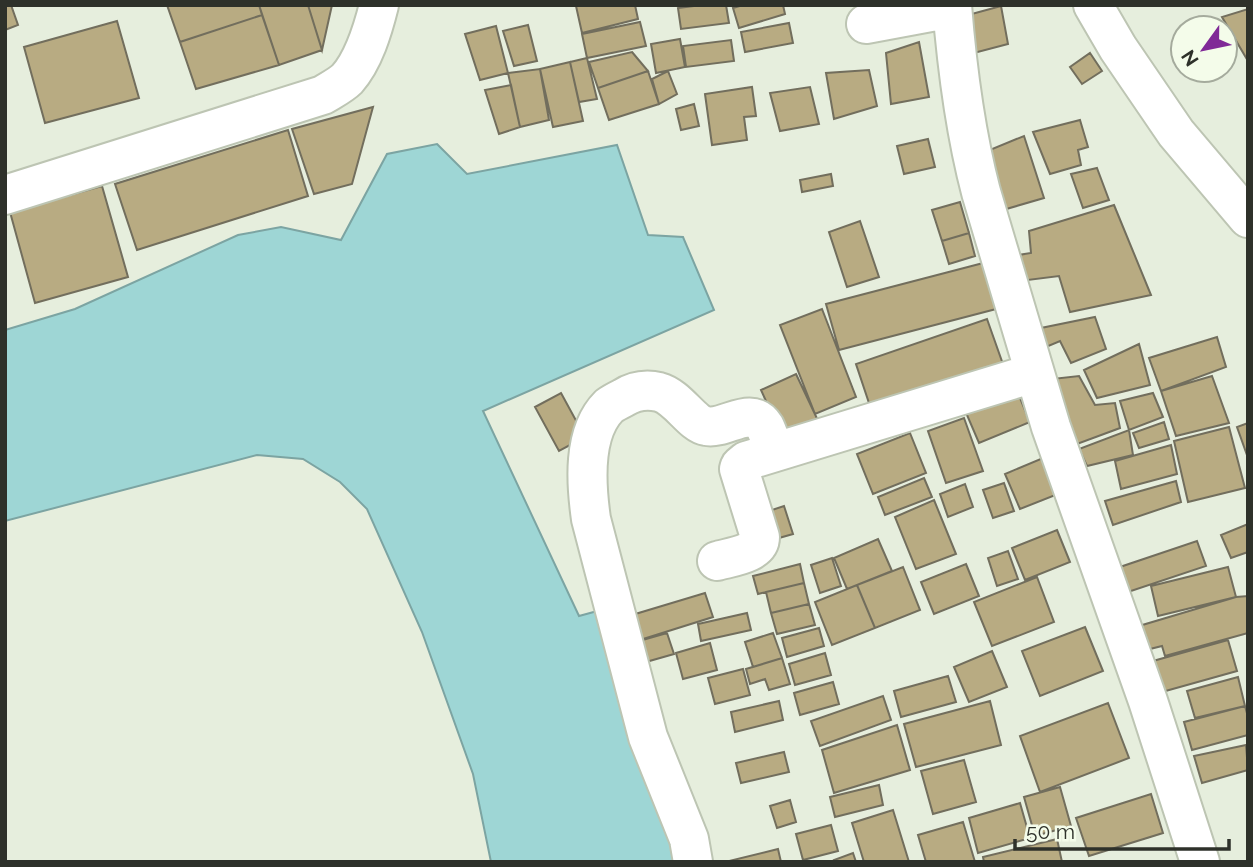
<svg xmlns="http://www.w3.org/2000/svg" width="1253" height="867" font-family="Raleway,sans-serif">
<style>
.water{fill:#9ed6d5;stroke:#7ca4a2;stroke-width:2}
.building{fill:#b8ab82;stroke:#726e5d;stroke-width:2}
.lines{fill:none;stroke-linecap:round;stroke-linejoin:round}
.minor-casing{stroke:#bdc5b3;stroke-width:42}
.highway-casing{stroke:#bdc5b3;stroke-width:42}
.minor{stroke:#fff;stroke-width:38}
.highway{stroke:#fff;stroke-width:38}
</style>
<rect width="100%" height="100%" fill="#e6eedd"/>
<path class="water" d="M437,144L467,174L617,145L648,235L683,237L714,310L483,411L579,616L601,610L678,862H491L473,774L422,632L367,509L340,482L303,459L257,455L5,521V330L75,309L238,235L281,227L341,240L387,154Z"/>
<path class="building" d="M5,5H11L18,25L5,30Z
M167,5H259L262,15L180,42Z
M259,5H308L322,50L279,65Z
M308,5H332L322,50Z
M581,5H635L638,19L582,33L576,6Z
M702,5H726L729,23L681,29L678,8Z
M743,5H783L785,14L739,28L733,8Z
M1001,6L1008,44L970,54L968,15Z
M1248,9V61L1222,17Z
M262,15L279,65L196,89L180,42Z
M117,21L139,98L45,123L24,47Z
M640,22L646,46L587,58L582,34Z
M789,23L793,43L745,52L741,32Z
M528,25L537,61L514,66L503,31Z
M496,26L508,73L480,80L465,34Z
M680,39L685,67L656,73L651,44Z
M731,40L734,61L686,67L683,46Z
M919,42L929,97L891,104L886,53Z
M632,52L648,71L598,88L589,62Z
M1090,53L1102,71L1082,84L1070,67Z
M587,58L597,99L579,102L570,62Z
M570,62L583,121L553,127L540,69Z
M540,69L549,120L520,127L508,73Z
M869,70L877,106L834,119L826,73Z
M648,71L659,104L609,120L598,88Z
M668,71L677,94L659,104L652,79Z
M511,85L520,127L499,134L485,90Z
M752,87L756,116L744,117L747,140L712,145L705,94Z
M810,87L819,124L780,131L770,93Z
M694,104L699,126L681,130L676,109Z
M373,107L352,184L314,194L292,129Z
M1080,120L1088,147L1078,150L1081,165L1050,174L1033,132Z
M288,130L308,196L137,250L115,184Z
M1024,136L1044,198L996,212L980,154Z
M928,139L935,167L904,174L897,146Z
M1097,168L1109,200L1083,208L1071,174Z
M831,174L833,186L802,192L800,180Z
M102,186L128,277L35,303L10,212Z
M960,202L969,233L942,241L932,210Z
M1114,205L1151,295L1070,312L1059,276L1020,281L1012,256L1031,253L1029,231Z
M860,221L879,277L847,287L829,232Z
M969,233L975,256L949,264L942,241Z
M987,262L1000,308L839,350L826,304Z
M822,309L856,397L815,414L780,325Z
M1095,317L1106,349L1071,363L1060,341L1046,347L1036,329Z
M987,319L1005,370L873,415L856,364Z
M1217,337L1226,367L1161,391L1149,358Z
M1139,344L1150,385L1097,398L1084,370Z
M796,374L821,427L785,443L761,390Z
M1079,376L1095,405L1115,403L1120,428L1077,444L1052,379Z
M1212,376L1229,423L1176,436L1161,391Z
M1015,386L1030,422L979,443L964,408Z
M561,393L585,437L559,451L535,407Z
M1153,393L1163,417L1129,430L1120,401Z
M964,418L983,471L946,483L928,431Z
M1164,422L1169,439L1139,448L1133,433Z
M1248,423V458L1237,427Z
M1229,427L1245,488L1188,502L1174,441Z
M1129,430L1133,455L1087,466L1079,449Z
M910,433L926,473L873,494L857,454Z
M1171,445L1177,474L1121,489L1115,461Z
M1043,458L1058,494L1020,509L1005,474Z
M924,478L932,497L885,515L878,497Z
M1176,481L1181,502L1113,525L1105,501Z
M1004,483L1014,511L993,518L983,490Z
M965,484L973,507L948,517L940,494Z
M934,500L956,554L916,569L895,517Z
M784,506L793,534L772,540L763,513Z
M1248,524V552L1231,558L1221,535Z
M1057,530L1070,562L1025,580L1012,548Z
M878,539L892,571L847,589L834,558Z
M1197,541L1206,566L1128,592L1120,567Z
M1008,551L1018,579L997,586L988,558Z
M832,558L841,586L820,593L811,565Z
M800,564L804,583L758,594L753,576Z
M966,564L979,596L934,614L921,582Z
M903,567L920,610L875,628L857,585Z
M1228,567L1236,597L1158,616L1151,586Z
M1037,577L1054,622L992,646L974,602Z
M804,583L809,604L771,613L766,592Z
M857,585L875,628L832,645L815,602Z
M705,593L713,617L640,640L632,615Z
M1248,596V633L1165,656L1162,646L1146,650L1139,626L1236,597Z
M809,604L815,625L777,634L771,613Z
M747,613L751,630L701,641L698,624Z
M1085,627L1103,671L1040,696L1022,651Z
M819,628L824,646L787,657L782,638Z
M667,633L674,654L646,662L639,641Z
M773,633L782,658L753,667L745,642Z
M1228,640L1237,671L1162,692L1153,661Z
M710,643L717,670L683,679L676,653Z
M992,651L1007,687L969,702L954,667Z
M825,653L831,675L795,685L789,664Z
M782,658L790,684L769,690L765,679L750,684L746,669Z
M743,669L750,695L715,704L708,678Z
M948,676L956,702L901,717L894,691Z
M1238,677L1245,706L1195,718L1187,691Z
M833,682L839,704L800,715L794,693Z
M883,696L891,720L820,746L811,721Z
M779,701L783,720L735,732L731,712Z
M990,701L1001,745L916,767L904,724Z
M1108,703L1129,758L1040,792L1020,736Z
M1245,706L1248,717V735L1192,750L1184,722Z
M897,725L910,770L834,793L822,750Z
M1246,745L1248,770L1202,783L1194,756Z
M784,752L789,772L741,783L736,763Z
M964,760L976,802L933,814L921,771Z
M879,785L883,805L835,817L830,797Z
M1060,787L1071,826L1035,836L1024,797Z
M1151,794L1163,833L1089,856L1076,818Z
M790,800L796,822L777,828L770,806Z
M1020,803L1030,838L978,853L969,818Z
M893,810L909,862H864L852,823Z
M963,822L975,862H926L918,835Z
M831,825L838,851L803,860L796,834Z
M1057,839L1062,862H984L983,857Z
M778,849L781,862H730L729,861Z
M853,853L856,862H835L834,860Z"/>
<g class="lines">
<defs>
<path id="minor" d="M952,5C957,68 965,131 981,192L1051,427L1148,701L1200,862
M866,24L952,8
M5,195L323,95C331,90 341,85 347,79C364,60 373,29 379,5
M717,561C731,557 760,554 760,537L739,469L740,466L746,461L1034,373
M693,862L689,839L648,737L591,519C586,484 582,433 609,406C613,403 619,400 623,398C634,391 646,389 659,392C678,397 692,424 706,426C726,430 751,404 765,427C769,435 771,444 775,452"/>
<path id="highway" d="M1093,5L1118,48L1176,133L1248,218"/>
</defs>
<use href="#minor" class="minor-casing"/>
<use href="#highway" class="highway-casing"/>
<use href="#minor" class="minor"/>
<use href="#highway" class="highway"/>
</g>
<rect width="1253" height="867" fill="none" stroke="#2e312a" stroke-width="14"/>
<g transform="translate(1204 49) rotate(237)"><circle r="33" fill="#f4fcea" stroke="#a5ab9d" stroke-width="2"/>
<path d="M0-5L12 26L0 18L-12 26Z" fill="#802997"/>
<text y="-10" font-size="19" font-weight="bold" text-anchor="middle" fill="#2e312a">N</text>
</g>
<path d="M1015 839v10h214v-10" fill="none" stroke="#2e312a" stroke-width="3.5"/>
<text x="1026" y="839" font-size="21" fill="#2e312a" stroke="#f4fcea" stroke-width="5" paint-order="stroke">50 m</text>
</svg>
